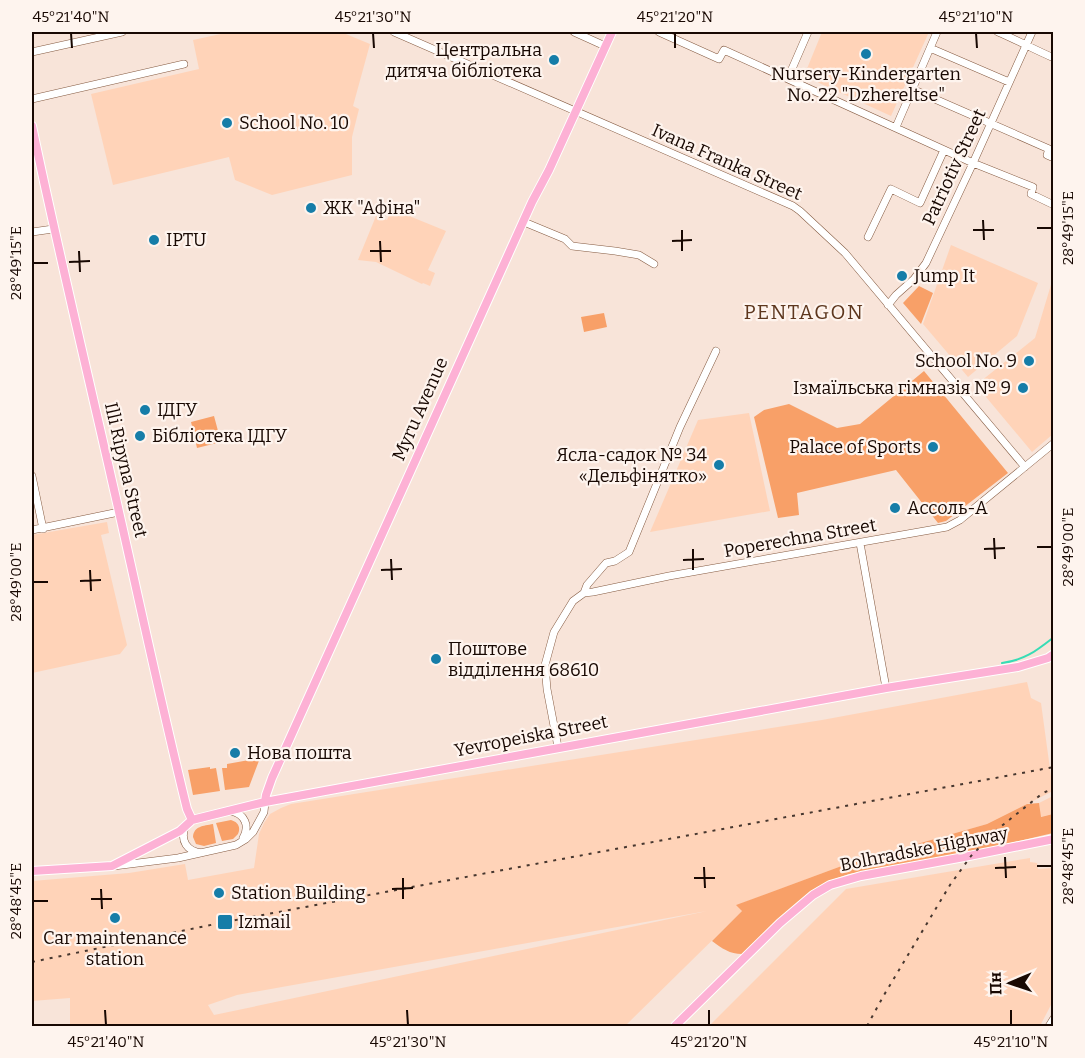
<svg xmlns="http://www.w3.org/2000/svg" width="1085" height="1058" font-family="Bitter,serif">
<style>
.built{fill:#ffd3b8;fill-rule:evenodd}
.green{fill:#f8a068}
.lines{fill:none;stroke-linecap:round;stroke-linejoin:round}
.stream{stroke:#37dcb5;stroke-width:2}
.minor-casing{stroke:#855b42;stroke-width:8}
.major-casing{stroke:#fff;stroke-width:10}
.minor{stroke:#fff;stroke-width:7}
.major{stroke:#fdb1d5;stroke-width:8}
.rail{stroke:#47372f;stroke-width:2;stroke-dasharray:3 6;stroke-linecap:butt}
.ticks{fill:none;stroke:#180802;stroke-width:2}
.poi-dot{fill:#167da8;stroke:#fef4ee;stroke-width:2}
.labels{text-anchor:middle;stroke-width:4.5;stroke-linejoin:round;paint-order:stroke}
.poi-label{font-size:18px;fill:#180802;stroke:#fef4ee;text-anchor:start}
.street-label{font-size:18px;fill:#180802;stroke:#fef4ee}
.neighbourhood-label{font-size:20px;letter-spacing:1.5px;fill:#5e371e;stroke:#fef4ee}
.neatline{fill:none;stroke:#180802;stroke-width:2}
.ticks-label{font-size:15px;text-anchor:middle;fill:#180802}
</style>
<rect width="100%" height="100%" fill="#f8e4d9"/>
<path class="built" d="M230,32H341L370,44L353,106L359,109L352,137V175L272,195L235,180L229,157L113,185L91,94L199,69L193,40Z
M822,32H929L891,116L804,76Z
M392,209L446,231L428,270L435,273L430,286L423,283L422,284L376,262L358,260L376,216L387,220Z
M951,245L1038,283L1017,336L968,377L923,324Z
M1053,278V434L1032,452L976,385L1035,338Z
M749,413L770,511L650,532L698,420Z
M107,522L109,533L101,535L127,645L120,654L32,673V535Z
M1027,682L1031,698L1041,703L1053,791L987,824L847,864L737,905L742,911L625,1026H70V998L32,1001V881L129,873L185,864L188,880L254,868L259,834L264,823L270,814L281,808L291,804L822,720ZM707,911L214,1015L208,1005L237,995Z
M1053,796V814L1040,817L1039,803Z
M1030,858V862L1037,863L1038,869L1053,868V1001L1040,1026H709L846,889Z"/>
<path class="green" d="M919,286L933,293L921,324L903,303Z
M604,313L607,327L584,332L581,317Z
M924,371L1008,473L946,521L938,523L896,470L797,493L799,515L778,518L754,417L764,410L789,404L837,428L860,424Z
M214,416L221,442L197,448L191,422Z
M260,758L249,787L225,790L222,768H227V764Z
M210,767V769L216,768L220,791L193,795L188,770Z
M1039,803L1041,817L1053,814V833L976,851L849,874L829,881L811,891L800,901L745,954C731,955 723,949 712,941L742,911L736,905L847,864L987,824L1027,804Z
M231,820C238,822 241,827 238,834L233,839L222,841L216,823Z
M213,824L216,843L204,846L196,844L193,837C194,826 203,826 213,824Z"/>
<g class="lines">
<path class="stream" d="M1002,663C1025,660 1036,651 1054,637"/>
<defs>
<path id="minor" d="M394,32L793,206L800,211L845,253L1025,467
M574,32L605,46
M659,32L719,59L724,50L973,163L1033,187L1031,194L1054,205
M998,32C1017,40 1035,50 1054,58
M930,48L1009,82
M32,52L122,32
M788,78L808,32
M912,89L1049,149L1047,155L1054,158
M32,99L184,64
M896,127L937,32
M524,222L565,239L572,246L615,251L639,255L654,264
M32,232L53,229
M868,237L891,189L920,203L944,150
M888,305L896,295L914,279L926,263L973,163L1032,32
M32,476L43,529
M32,530L119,512
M860,543L886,688
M584,593L587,585L606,563L615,561L629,552L680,427L716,351
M558,747L547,689L545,665L554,632L573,601L584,593L593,592L669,576L947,527L960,520L1054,443
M231,811C245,814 250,826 243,838
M185,827C180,841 187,851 201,853
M114,866L178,858L236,845L246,839L253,832L264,812L265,802
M1049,1026L1054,1018"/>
<path id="major" d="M32,126C57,245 85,362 112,481C137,590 160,700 187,809L192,820
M265,802L266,795L272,778L532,202L549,170L612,32
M32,871L112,866L180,831L192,820L265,802L886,688L1018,667L1048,658L1054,654
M675,1026L780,923L813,895L830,885L861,876L964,857L1054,839"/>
</defs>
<use href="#minor" class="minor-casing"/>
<use href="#major" class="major-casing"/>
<use href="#minor" class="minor"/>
<use href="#major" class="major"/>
<path class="rail" d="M32,962L225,922L1054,767
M867,1026L884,995L950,885L971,856L999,828L1043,793L1054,788"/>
</g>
<path class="ticks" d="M71,33L72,48M373,33L374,48M675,33V48M976,33L977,48M983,220L984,240M1037,228H1052M682,230V251M973,230H994M380,241L381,262M672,241L692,240M79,251L80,272M370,251H391M69,262L90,261M33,263H48M994,538L995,559M1037,547H1052M693,549V570M984,549L1005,548M391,559L392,580M683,560L704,559M90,570L91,591M381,570L402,569M80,581L101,580M33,582H48M1005,857L1006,878M1037,866H1052M704,867L705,888M995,868L1016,867M403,878V899M694,878H715M101,889L102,909M392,889L413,888M91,899H112M33,901H48M105,1010L106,1025M407,1010L408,1025M709,1010V1025M1011,1010V1025"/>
<g class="poi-dot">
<circle cx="866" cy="54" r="6"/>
<circle cx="554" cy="60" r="6"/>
<circle cx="227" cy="123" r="6"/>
<circle cx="311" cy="208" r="6"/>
<circle cx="154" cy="240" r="6"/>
<circle cx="902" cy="276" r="6"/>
<circle cx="1029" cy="361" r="6"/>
<circle cx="1023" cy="388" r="6"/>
<circle cx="145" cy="410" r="6"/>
<circle cx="140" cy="436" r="6"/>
<circle cx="933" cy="447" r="6"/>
<circle cx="719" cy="465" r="6"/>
<circle cx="895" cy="508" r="6"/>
<circle cx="436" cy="659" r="6"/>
<circle cx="235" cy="753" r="6"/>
<circle cx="219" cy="893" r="6"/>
<circle cx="115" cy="918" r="6"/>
<rect x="217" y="914" width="16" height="16" rx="3"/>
</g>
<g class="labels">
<g class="poi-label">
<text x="542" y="56" text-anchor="end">Центральна<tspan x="542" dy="21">дитяча бібліотека</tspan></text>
<text x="866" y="80" text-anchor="middle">Nursery-Kindergarten<tspan x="866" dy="21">No. 22 "Dzhereltse"</tspan></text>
<text x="239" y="129">School No. 10</text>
<text x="323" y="214">ЖК "Афіна"</text>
<text x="166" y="246">IPTU</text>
<text x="914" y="282">Jump It</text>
<text x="1017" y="367" text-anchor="end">School No. 9</text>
<text x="1011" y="394" text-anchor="end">Ізмаїльська гімназія № 9</text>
<text x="157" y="416">ІДГУ</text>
<text x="152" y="442">Бібліотека ІДГУ</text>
<text x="921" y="453" text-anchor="end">Palace of Sports</text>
<text x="707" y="461" text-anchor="end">Ясла-садок № 34<tspan x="707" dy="21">«Дельфінятко»</tspan></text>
<text x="907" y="514">Ассоль-А</text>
<text x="448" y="655">Поштове<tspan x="448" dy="21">відділення 68610</tspan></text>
<text x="247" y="759">Нова пошта</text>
<text x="231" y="899">Station Building</text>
<text x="238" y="928">Izmail</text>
<text x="115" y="944" text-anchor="middle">Car maintenance<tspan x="115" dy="21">station</tspan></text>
</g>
<g class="street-label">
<text transform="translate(727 162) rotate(24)" y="6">Ivana Franka Street</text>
<text transform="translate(954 167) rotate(-65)" y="6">Patriotiv Street</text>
<text transform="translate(420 409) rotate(-66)" y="6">Myru Avenue</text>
<text transform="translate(126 470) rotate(77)" y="6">Illi Ripyna Street</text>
<text transform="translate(800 538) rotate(-10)" y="6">Poperechna Street</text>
<text transform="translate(531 736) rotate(-11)" y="6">Yevropeiska Street</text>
<text transform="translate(924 849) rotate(-11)" y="6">Bolhradske Highway</text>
</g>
<g class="neighbourhood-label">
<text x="804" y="319">PENTAGON</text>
</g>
</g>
<rect width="1085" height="1058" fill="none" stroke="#fef4ee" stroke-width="66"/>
<g transform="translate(1010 983) rotate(268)" stroke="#fef4ee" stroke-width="4.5" paint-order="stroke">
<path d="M0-4.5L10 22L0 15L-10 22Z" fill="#180802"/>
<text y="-9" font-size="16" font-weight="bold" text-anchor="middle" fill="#180802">Пн</text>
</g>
<rect x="33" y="33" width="1019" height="992" class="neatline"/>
<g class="ticks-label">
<text x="71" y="22">45°21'40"N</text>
<text x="373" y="22">45°21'30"N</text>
<text x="675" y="22">45°21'20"N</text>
<text x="976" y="22">45°21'10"N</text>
<text transform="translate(1068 228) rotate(-90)" y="5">28°49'15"E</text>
<text transform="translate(16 263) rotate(-90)" y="5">28°49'15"E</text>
<text transform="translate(1068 547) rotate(-90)" y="5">28°49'00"E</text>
<text transform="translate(16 582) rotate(-90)" y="5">28°49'00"E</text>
<text transform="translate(1068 866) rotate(-90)" y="5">28°48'45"E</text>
<text transform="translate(16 901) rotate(-90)" y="5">28°48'45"E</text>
<text x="106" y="1047">45°21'40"N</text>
<text x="408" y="1047">45°21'30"N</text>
<text x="709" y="1047">45°21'20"N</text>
<text x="1011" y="1047">45°21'10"N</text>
</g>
</svg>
